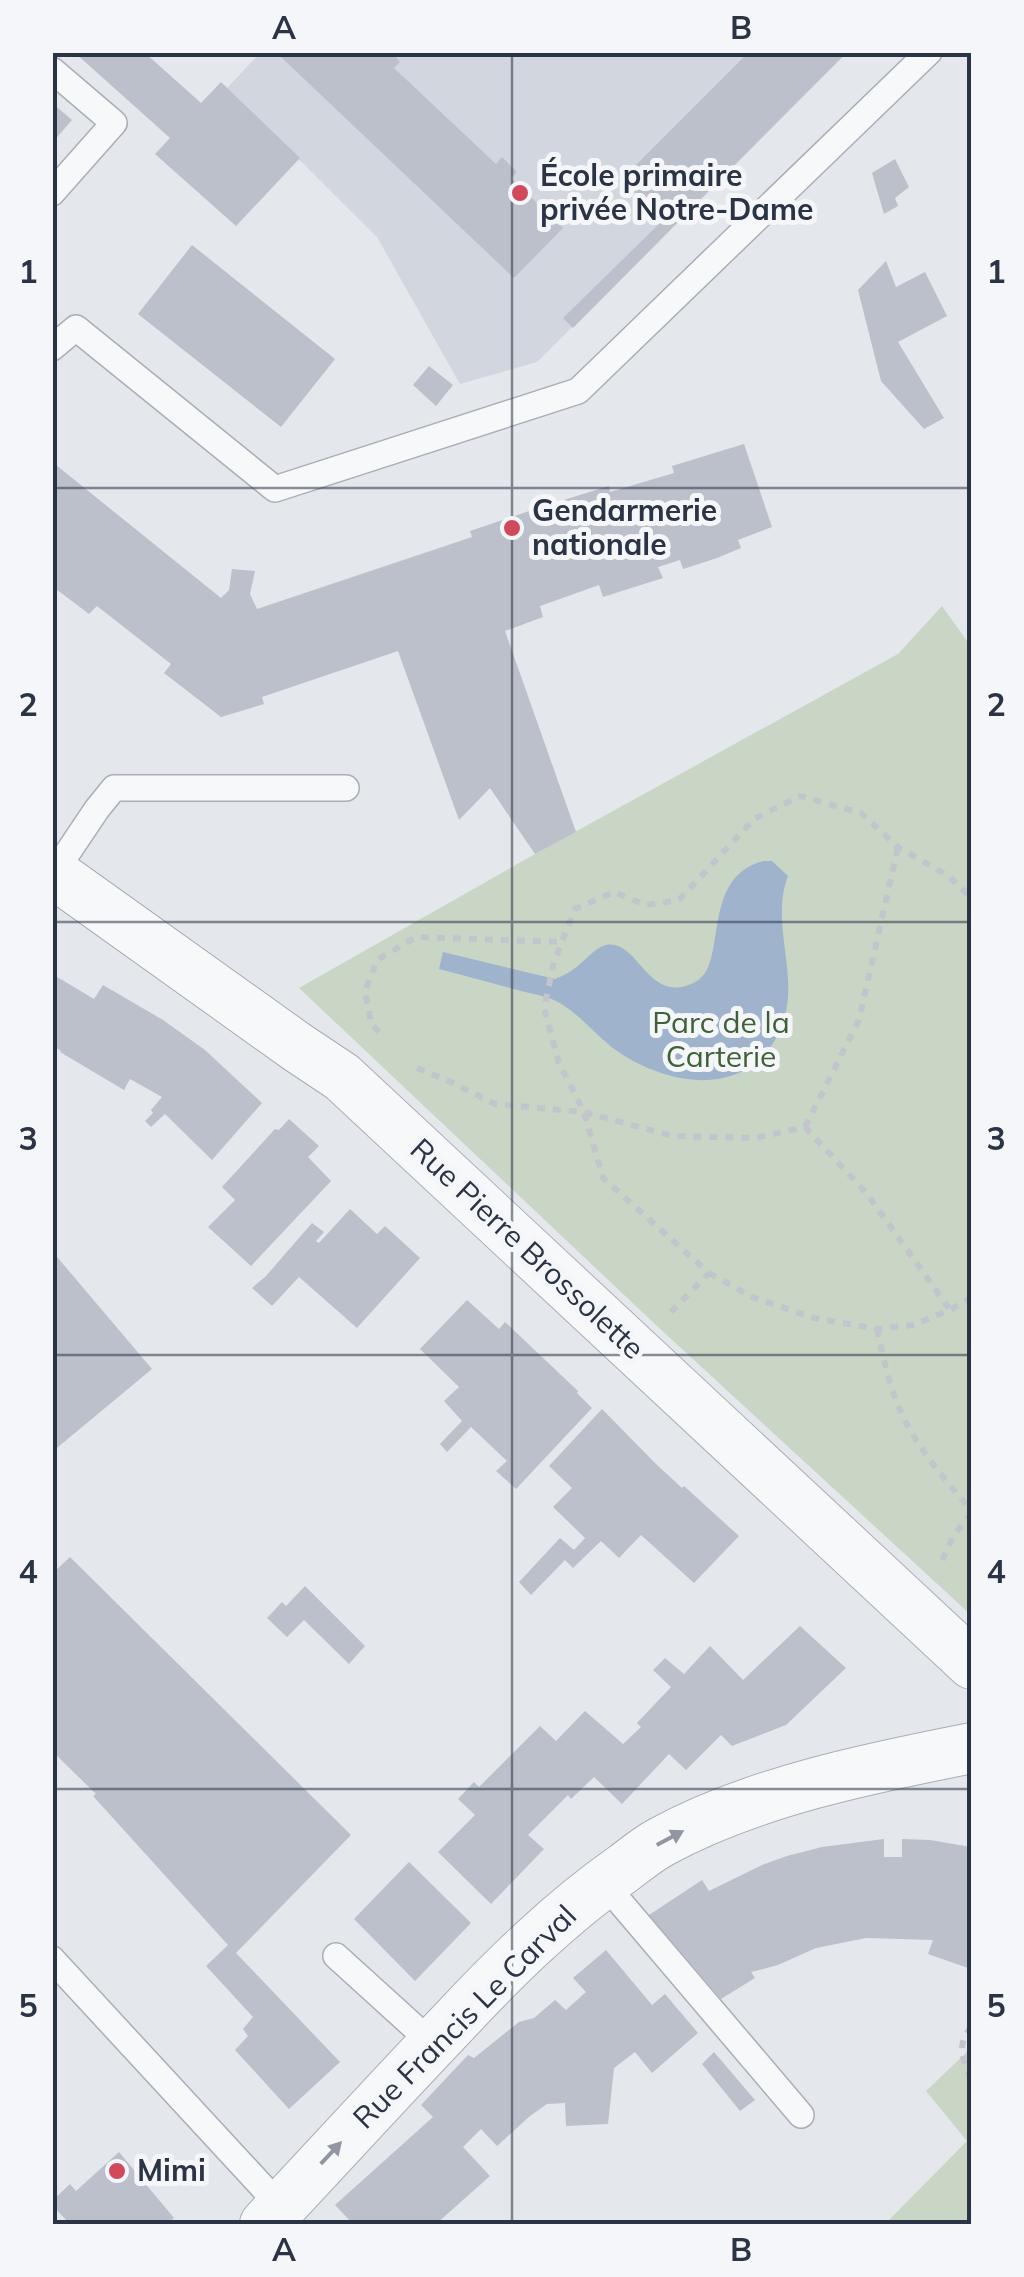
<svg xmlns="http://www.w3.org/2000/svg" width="1024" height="2277" font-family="Mulish,sans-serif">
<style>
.built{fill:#d2d6de}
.green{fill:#c9d6c5}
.water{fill:#9fb4cc}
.building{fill:#bbc0ca}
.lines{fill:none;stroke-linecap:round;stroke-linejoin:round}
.service-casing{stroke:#a9aeb7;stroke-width:28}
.minor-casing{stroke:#a9aeb7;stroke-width:52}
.path{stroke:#c2c5cb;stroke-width:6;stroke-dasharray:8 8;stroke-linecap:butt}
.service{stroke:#f7f8fa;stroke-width:25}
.minor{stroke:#f7f8fa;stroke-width:50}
.oneway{fill:#9196a0}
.grid{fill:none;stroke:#2b3445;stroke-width:2.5;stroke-opacity:0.55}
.poi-dot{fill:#d1495b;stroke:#f4f6f9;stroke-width:4}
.labels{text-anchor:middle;stroke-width:10;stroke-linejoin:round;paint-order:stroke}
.poi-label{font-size:30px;font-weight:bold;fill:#2b3445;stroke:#f4f6f9;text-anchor:start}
.park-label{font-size:30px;fill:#3f6138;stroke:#f4f6f9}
.street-label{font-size:30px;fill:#2b3445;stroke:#f4f6f9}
.neatline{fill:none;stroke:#2b3445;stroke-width:4}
.grid-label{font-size:32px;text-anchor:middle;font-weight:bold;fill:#2b3445}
</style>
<rect width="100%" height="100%" fill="#e4e7ec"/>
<path class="built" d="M260,53H847L537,362L460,384L377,237L227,88Z"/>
<path class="green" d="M942,606L972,648L971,1615L657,1326L299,988L535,854L898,654Z
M971,2048V2224H885L967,2141L926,2091Z"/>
<path class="water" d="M764,861H772L788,876C769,926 802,977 781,1028C751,1099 671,1088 617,1051C597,1037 580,1014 558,1002C547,996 533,994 521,991C494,984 467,976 439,969L443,952L555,979C562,976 569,973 575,968C584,962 594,948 606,945C639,938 648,1009 697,981C728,963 700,876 764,861Z"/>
<path class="building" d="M74,52H144L201,103L221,82L300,158L236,226L155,154L170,138Z
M285,52H378L380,55L391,52L400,62L394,68L496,164L502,157L517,172L511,178L563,228L514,278L281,57Z
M749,52H847L573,328L563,318L663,220L622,179Z
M52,103L72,120L52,143Z
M895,159L909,187L895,198L898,206L884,214L872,173Z
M192,245L335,359L281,427L138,314Z
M886,261L896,287L925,272L947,316L898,342L944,418L924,429L881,381L858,290Z
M429,366L453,385L436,406L413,385Z
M744,444L772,527L738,540L741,548L717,558L683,569L680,560L658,567L663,578L603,597L599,585L540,606L543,617L505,631L576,832L535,854L490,788L459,820L398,651L262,697L264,704L221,717L164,673L171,664L97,606L89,614L52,586V470L56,465L221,598L229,590L232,569L255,571L250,594L257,609L472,537L470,531L541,507L609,486L610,492L674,473L672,466Z
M52,974L94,999L103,985L163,1020L205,1050L262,1103L212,1160L165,1114L151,1127L145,1121L153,1113L151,1110L162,1097L130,1079L124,1090L60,1052L61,1051L52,1045Z
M289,1119L319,1146L308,1157L331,1181L251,1266L208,1227L235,1200L222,1187L275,1129L279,1130Z
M350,1209L377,1234L385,1226L420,1258L357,1328L299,1277L272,1306L252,1288L266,1276L312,1223L324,1232L316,1241L319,1243Z
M52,1251L152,1369L52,1452Z
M467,1300L499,1329L505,1322L578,1391L577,1393L592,1408L516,1489L496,1471L507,1461L471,1427L447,1452L440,1444L462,1421L444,1401L459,1387L420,1349Z
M602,1409L656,1464L682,1488L684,1486L739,1536L694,1583L641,1535L619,1558L601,1541L573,1568L565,1560L531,1595L519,1582L560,1538L574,1550L585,1538L553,1507L572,1488L549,1466Z
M70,1557L351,1835L236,1953L340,2062L289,2109L235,2050L248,2036L243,2029L253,2017L206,1966L228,1945L93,1796L96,1794L52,1751V1574Z
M305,1586L365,1646L349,1664L304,1620L287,1637L267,1618L282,1602L286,1606L287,1605Z
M800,1626L846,1668L786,1725L732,1746L721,1735L686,1770L669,1754L622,1804L594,1777L571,1799L568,1795L528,1835L544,1849L491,1904L438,1852L475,1815L458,1799L474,1782L479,1787L540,1726L556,1741L585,1711L623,1744L641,1727L637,1723L671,1687L653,1670L665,1658L684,1674L710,1646L743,1680Z
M884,1839V1857H902V1839L930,1840L971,1847V1969L928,1954L933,1940L866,1938L816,1948L778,1965L751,1972L755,1978L721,1999L649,1915L702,1880L709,1891L762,1865L787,1856L822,1847Z
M409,1862L471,1923L415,1981L354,1919Z
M606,1950L652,2005L665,1994L698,2033L652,2073L635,2052L614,2068L608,2124L566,2126L565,2103L547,2104L530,2116L497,2146L481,2129L463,2147L490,2176L436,2224H353L335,2205L433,2117L421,2105L468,2055L474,2058L519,2022L534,2018L555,2000L566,2010L586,1992L573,1978Z
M714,2052L755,2100L740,2111L702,2064Z
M119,2152L174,2218L167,2224H70L52,2205V2201L70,2184L76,2191Z"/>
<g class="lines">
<defs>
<path id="service" d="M52,70L114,123L52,193
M52,348L76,328L275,489L578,391L929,52
M54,873L97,809L114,788H346
M603,1882L801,2115
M336,1956L433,2044
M52,1959L281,2207"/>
<path id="minor" d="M52,872L297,1047L342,1077L972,1664
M265,2224C327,2158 388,2091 451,2025C504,1968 560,1913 624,1868C636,1859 648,1849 661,1842C752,1792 870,1768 972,1748"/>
</defs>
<use href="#service" class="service-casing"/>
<use href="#minor" class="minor-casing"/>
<path class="path" d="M379,1032L371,1023L365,991L377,960L416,937L561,942
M417,1068L451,1082L495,1104L584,1112L672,1136L755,1138L805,1127
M805,1127L859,1020L898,847
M805,1127L868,1195L950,1310
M709,1273L752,1297L814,1318L877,1329L913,1325L950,1310L972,1297
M671,1312L709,1273L603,1178L584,1112L559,1063L544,1008L554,962L575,909L614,892L646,905L679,900L754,819L800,796L861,813L898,847L950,877L972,899
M877,1329C884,1363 892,1398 909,1428C926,1458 949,1485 972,1511
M942,1560L954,1535L972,1513
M972,2027C955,2043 963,2063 972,2080"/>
<use href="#service" class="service"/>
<use href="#minor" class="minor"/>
</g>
<defs><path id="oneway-solid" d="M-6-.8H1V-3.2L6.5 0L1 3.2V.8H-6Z" transform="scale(2.5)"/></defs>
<g class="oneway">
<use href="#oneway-solid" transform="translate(670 1838) rotate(-28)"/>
<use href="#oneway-solid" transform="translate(331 2153) rotate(-47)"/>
</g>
<path class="grid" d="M512,52V2224M52,488H972M52,922H972M52,1355H972M52,1789H972"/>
<g class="poi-dot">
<circle cx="520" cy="193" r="10"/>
<circle cx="512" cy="528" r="10"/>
<circle cx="117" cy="2171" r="10"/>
</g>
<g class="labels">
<g class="poi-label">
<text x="540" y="186">École primaire<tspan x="540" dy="34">privée Notre-Dame</tspan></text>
<text x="532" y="521">Gendarmerie<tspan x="532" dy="34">nationale</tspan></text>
<text x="137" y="2181">Mimi</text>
</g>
<g class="park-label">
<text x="721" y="1033">Parc de la<tspan x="721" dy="34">Carterie</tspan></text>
</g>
<g class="street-label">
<text transform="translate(527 1249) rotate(43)" y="10">Rue Pierre Brossolette</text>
<text transform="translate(465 2017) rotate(-45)" y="10">Rue Francis Le Carval</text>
</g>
</g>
<rect width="1024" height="2277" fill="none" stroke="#f4f6f9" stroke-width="110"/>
<rect x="55" y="55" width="914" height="2167" class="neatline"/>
<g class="grid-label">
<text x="284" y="39">A</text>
<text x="741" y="39">B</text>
<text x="28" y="283">1</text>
<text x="996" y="283">1</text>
<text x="28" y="716">2</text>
<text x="996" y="716">2</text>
<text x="28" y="1150">3</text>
<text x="996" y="1150">3</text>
<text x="28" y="1583">4</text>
<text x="996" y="1583">4</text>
<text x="28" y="2017">5</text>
<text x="996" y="2017">5</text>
<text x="284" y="2261">A</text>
<text x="741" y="2261">B</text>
</g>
</svg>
